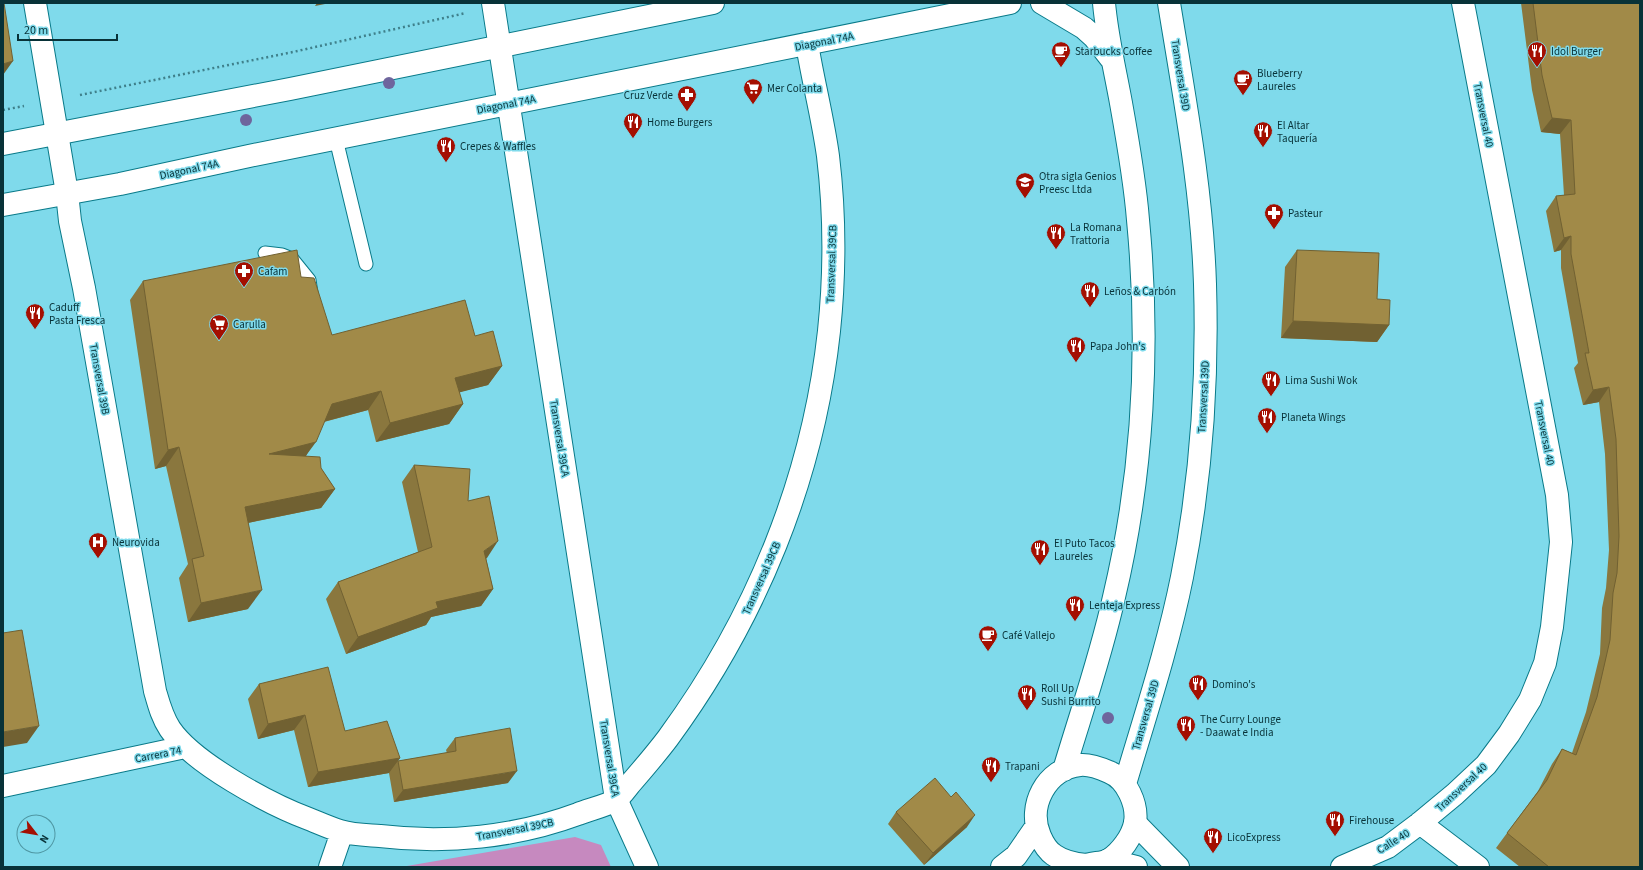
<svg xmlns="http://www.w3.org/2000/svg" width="1643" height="870" font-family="'Source Sans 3',sans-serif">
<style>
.green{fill:#c689bf}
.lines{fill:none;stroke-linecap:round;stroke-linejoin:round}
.lane-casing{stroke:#097a89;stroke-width:15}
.street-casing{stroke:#097a89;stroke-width:24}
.secondary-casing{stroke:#097a89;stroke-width:24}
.path{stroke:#3f808b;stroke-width:2.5;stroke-dasharray:2 3;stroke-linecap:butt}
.lane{stroke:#fff;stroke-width:13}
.street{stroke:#fff;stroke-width:22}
.secondary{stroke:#fff;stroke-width:22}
.tree{fill:#6e659d}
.wall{fill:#8a773e}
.shaded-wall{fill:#716132}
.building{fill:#a18a48;stroke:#716132}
.labels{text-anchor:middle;stroke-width:3;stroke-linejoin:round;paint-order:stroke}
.street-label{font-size:11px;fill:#083238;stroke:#7fdaeb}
.poi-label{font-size:11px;fill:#083238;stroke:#7fdaeb;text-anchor:start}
</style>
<rect width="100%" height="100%" fill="#7fdaeb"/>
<path class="green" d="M575,837L601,845L611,867H401Z"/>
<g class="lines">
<defs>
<path id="lane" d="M336,139L366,264
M265,253L282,255L292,259L309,280L311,293"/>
<path id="street" d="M35,3L67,193L70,221L84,288L155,691C159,705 162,717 170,729C193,763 269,804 309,819C319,823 330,828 340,831C353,835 367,835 380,836C447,844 516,837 578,814C588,810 608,805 616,800C621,796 626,789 630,784C643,769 656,754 668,738C756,618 813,479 829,331C835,273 835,214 828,156C823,119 813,81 807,44
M3,786L185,747
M1135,823L1178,867
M1420,823L1478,867
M1108,860L1136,867
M330,867L342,832
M1342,867L1388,847L1420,823L1455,794L1486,765L1509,734L1530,700L1545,663L1552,627L1561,542L1557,495L1463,3"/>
<path id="secondary" d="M493,3L616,799L647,867
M1042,3L1084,28L1094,37L1112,60
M3,144L290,89L713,3
M3,205L120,184L249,156L1010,3
M1064,770C1081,713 1101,656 1114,597C1143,475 1150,345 1138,220C1135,181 1128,142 1121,103C1115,70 1107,37 1104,3
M1125,784C1145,716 1168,647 1182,577C1201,481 1208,382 1205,284C1202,189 1184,96 1169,3
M1002,867L1016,856L1036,827
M1082,867C1090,862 1101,864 1109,860C1121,852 1132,837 1135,823C1138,805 1127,779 1109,772C1100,768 1090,764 1080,765C1046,769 1027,806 1040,836C1043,843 1048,851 1054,855C1064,862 1075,864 1086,865"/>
</defs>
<use href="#lane" class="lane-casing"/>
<use href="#street" class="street-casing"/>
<use href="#secondary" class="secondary-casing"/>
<path class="path" d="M80,95L293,52L466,13
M3,110L24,106"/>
<use href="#lane" class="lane"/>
<use href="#street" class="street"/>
<use href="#secondary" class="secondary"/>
</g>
<g class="tree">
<circle cx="389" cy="83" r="6"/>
<circle cx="246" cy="120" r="6"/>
<circle cx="1108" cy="718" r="6"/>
</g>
<path class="wall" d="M1521,3H1640V867H1520L1496,848L1538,791L1552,764L1562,749L1572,753L1586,712L1600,654L1602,608L1606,588L1609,550L1605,454L1599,402L1583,405L1574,368L1578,363L1561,268V250L1554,252L1546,211L1556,196L1564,195L1560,134L1541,132L1532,90Z
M1297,250L1389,325L1377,342L1281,338L1285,267Z
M301,277L332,335L475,336L502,366L488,385L459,392L463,404L449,424L376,442L368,410L324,422L306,456L321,468L335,489L321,508L248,523V609L188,622L179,578L188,564L166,466L155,469L130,300L143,281Z
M414,465L468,501L487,558H486L493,589L481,606L431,617L426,625L346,654L326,599L338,582L418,552L402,482Z
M259,684L345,731L400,758L398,761L447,753L446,750L455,738L508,783L394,802L389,773L308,787L294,730L258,739L248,699Z
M951,797L967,827L924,865L888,824L896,812Z"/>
<path class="shaded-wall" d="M317,3H330L315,6Z
M13,61L3,75V64Z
M1552,118L1571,120L1560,134L1541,132Z
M1571,236L1561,250L1554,252L1564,238Z
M1293,321L1389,325L1377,342L1281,338Z
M502,366L488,385L442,397L455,378Z
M1609,387L1599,402L1583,405L1593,390Z
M381,391L368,410L319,423L332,404Z
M463,404L449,424L376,442L390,423Z
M316,442L302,461L269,454Z
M179,447L166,466L155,469L168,450Z
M335,489L321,508L232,526L245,507Z
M498,541L487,558L472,568L484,551Z
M493,589L481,606L431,617L426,625L346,654L358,637L436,602Z
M262,590L248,609L188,622L201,603Z
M305,715L294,730L258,739L268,724Z
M39,726L27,743L3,747V732Z
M400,758L389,773L308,787L318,772Z
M517,771L508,783L394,802L403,790Z
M975,815L967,827L924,865L933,853Z"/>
<path class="building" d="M3,3H4L13,61L3,64Z
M1533,3H1640V867H1549L1507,833L1547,780L1562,749L1576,755L1597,697L1610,640L1613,593L1617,573L1619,536L1616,439L1609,387L1593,390L1585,353H1589L1571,254V236L1564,238L1556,196L1575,194L1571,120L1552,118L1542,75Z
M297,250L301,277L314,278L332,335L465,300L475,336L493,331L502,366L455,378L463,404L390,423L381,391L332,404L316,442L269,454L320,457L321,468L335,489L245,507L262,590L201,603L192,559L204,556L179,447L168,450L143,281Z
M1297,250L1379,253L1377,299L1390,300L1389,325L1293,321Z
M414,465L470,469L468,501L489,496L498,541L484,551L493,589L436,602L438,608L358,637L338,582L432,547Z
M22,630L39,726L3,732V633Z
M328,667L345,731L387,721L400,758L318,772L305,715L268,724L259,684Z
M510,728L517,771L403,790L398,761L456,751L455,738Z
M935,778L951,797L956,792L975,815L933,853L896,812Z"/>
<defs>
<symbol id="cafe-pin" viewBox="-11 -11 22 30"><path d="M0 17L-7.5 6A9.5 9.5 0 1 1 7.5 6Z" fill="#a40f01" stroke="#7fdaeb"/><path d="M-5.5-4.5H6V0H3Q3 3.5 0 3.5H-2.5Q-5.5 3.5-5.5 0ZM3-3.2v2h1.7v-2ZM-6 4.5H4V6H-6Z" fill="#fff"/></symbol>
<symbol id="restaurant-pin" viewBox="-11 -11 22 30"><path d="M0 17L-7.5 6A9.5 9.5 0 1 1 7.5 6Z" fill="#a40f01" stroke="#7fdaeb"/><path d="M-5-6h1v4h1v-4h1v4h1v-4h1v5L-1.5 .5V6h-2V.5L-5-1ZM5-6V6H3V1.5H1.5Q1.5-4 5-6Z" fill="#fff"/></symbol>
<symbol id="supermarket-pin" viewBox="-11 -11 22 30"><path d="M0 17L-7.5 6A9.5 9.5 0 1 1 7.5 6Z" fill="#a40f01" stroke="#7fdaeb"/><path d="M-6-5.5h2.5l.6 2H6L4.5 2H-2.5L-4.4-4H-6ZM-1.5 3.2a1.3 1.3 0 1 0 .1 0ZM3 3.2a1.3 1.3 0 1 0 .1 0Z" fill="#fff"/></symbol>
<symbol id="pharmacy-pin" viewBox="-11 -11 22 30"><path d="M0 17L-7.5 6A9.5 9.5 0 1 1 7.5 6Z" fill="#a40f01" stroke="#7fdaeb"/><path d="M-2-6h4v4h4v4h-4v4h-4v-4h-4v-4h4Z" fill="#fff"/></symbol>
<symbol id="school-pin" viewBox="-11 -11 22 30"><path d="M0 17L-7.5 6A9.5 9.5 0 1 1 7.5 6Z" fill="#a40f01" stroke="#7fdaeb"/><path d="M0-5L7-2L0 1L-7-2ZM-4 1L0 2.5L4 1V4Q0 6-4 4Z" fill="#fff"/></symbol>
<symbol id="hospital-pin" viewBox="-11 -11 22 30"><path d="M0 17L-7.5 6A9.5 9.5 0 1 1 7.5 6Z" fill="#a40f01" stroke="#7fdaeb"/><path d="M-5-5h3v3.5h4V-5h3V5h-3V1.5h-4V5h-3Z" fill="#fff"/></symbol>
</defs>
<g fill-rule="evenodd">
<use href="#cafe-pin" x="1050" y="40" width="22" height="30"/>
<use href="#restaurant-pin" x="1526" y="40" width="22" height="30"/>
<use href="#cafe-pin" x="1232" y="68" width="22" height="30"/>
<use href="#supermarket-pin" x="742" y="77" width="22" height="30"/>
<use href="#pharmacy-pin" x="676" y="84" width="22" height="30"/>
<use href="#restaurant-pin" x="622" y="111" width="22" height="30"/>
<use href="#restaurant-pin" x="1252" y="120" width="22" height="30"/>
<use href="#restaurant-pin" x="435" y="135" width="22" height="30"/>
<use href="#school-pin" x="1014" y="171" width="22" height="30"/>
<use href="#pharmacy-pin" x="1263" y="202" width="22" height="30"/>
<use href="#restaurant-pin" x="1045" y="222" width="22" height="30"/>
<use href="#pharmacy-pin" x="233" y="260" width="22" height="30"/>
<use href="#restaurant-pin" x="1079" y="280" width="22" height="30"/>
<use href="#restaurant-pin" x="24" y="302" width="22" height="30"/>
<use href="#supermarket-pin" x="208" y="313" width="22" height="30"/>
<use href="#restaurant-pin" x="1065" y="335" width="22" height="30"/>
<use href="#restaurant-pin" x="1260" y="369" width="22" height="30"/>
<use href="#restaurant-pin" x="1256" y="406" width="22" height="30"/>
<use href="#hospital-pin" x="87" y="531" width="22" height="30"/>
<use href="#restaurant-pin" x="1029" y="538" width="22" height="30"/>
<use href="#restaurant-pin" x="1064" y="594" width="22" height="30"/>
<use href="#cafe-pin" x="977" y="624" width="22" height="30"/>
<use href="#restaurant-pin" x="1187" y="673" width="22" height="30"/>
<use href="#restaurant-pin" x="1016" y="683" width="22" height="30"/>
<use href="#restaurant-pin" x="1175" y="714" width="22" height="30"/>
<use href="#restaurant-pin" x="980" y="755" width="22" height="30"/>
<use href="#restaurant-pin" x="1324" y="809" width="22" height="30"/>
<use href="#restaurant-pin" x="1202" y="826" width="22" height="30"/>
</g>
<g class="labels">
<g class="street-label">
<text transform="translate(824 41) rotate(-11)" y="4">Diagonal 74A</text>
<text transform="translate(1181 75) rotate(81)" y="4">Transversal 39D</text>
<text transform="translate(506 104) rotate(-11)" y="4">Diagonal 74A</text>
<text transform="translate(1484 115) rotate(79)" y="4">Transversal 40</text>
<text transform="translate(189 169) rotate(-12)" y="4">Diagonal 74A</text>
<text transform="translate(831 264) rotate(-88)" y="4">Transversal 39CB</text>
<text transform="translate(100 379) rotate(80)" y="4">Transversal 39B</text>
<text transform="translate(1203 397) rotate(-87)" y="4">Transversal 39D</text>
<text transform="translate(1545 433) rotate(79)" y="4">Transversal 40</text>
<text transform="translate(560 438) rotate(81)" y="4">Transversal 39CA</text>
<text transform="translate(761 578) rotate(-66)" y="4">Transversal 39CB</text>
<text transform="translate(1145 715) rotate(-74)" y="4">Transversal 39D</text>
<text transform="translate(158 754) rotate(-11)" y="4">Carrera 74</text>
<text transform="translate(610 758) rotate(81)" y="4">Transversal 39CA</text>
<text transform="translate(1461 787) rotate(-43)" y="4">Transversal 40</text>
<text transform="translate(515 829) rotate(-11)" y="4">Transversal 39CB</text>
<text transform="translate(1393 841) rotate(-32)" y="4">Calle 40</text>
</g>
<g class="poi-label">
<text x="1075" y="55">Starbucks Coffee</text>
<text x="1551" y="55">Idol Burger</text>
<text x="1257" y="77">Blueberry<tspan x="1257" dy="13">Laureles</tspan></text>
<text x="767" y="92">Mer Colanta</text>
<text x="673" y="99" text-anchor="end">Cruz Verde</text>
<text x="647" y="126">Home Burgers</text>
<text x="1277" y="129">El Altar<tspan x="1277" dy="13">Taquería</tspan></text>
<text x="460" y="150">Crepes &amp; Waffles</text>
<text x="1039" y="180">Otra sigla Genios<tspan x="1039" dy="13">Preesc Ltda</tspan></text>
<text x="1288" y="217">Pasteur</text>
<text x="1070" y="231">La Romana<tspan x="1070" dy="13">Trattoria</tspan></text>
<text x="258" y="275">Cafam</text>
<text x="1104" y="295">Leños &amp; Carbón</text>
<text x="49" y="311">Caduff<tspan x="49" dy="13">Pasta Fresca</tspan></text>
<text x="233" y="328">Carulla</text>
<text x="1090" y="350">Papa John's</text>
<text x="1285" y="384">Lima Sushi Wok</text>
<text x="1281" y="421">Planeta Wings</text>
<text x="112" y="546">Neurovida</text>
<text x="1054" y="547">El Puto Tacos<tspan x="1054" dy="13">Laureles</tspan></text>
<text x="1089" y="609">Lenteja Express</text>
<text x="1002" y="639">Café Vallejo</text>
<text x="1212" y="688">Domino's</text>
<text x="1041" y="692">Roll Up<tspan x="1041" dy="13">Sushi Burrito</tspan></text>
<text x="1200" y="723">The Curry Lounge<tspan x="1200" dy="13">- Daawat e India</tspan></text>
<text x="1005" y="770">Trapani</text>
<text x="1349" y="824">Firehouse</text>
<text x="1227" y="841">LicoExpress</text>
</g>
</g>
<rect width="1643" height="870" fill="none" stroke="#083238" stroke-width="8"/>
<g transform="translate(36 834) rotate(121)"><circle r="19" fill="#7fdaeb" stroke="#4f97a3"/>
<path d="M0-3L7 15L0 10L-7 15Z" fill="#a40f01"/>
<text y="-6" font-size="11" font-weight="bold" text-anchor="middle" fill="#083238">N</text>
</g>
<path d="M18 34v6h99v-6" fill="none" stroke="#083238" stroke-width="2"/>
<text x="24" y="34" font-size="12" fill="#083238" stroke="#7fdaeb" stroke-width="3" paint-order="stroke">20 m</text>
</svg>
